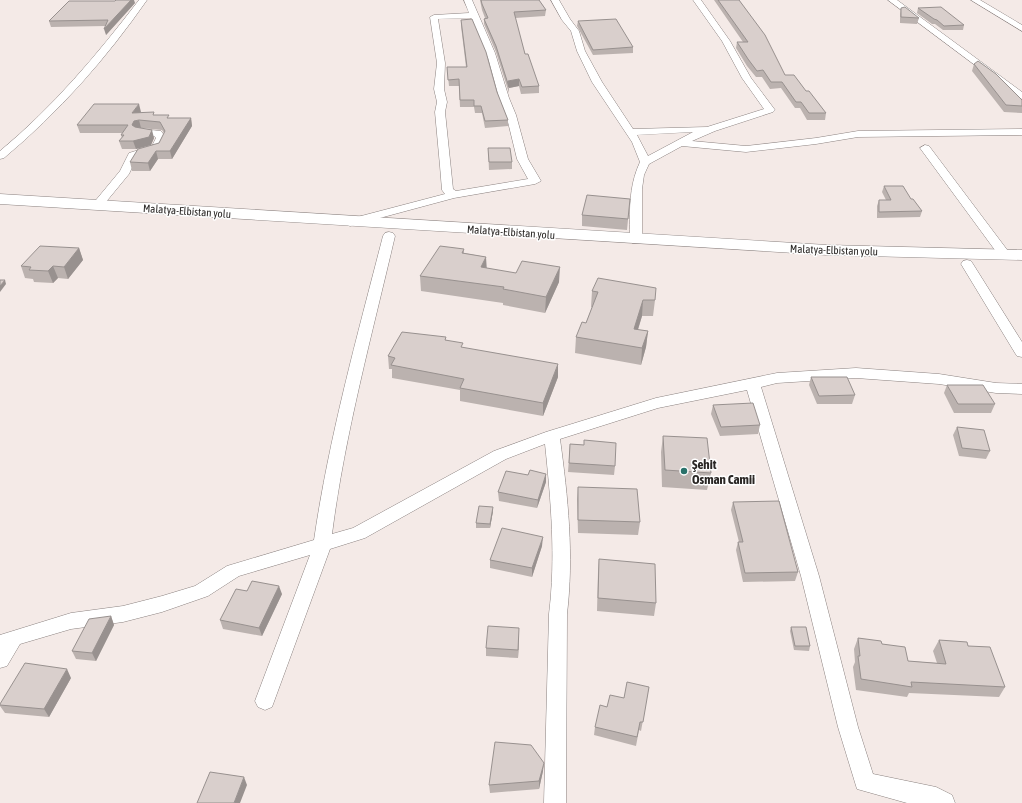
<svg xmlns="http://www.w3.org/2000/svg" width="1022" height="803" font-family="'Asap Condensed',sans-serif">
<style>
.lines{fill:none;stroke-linecap:round;stroke-linejoin:round}
.minor-casing{stroke:#8b8280;stroke-width:1}
.primary-casing{stroke:#8b8280;stroke-width:1}
.minor{fill:#fff;fill-rule:evenodd}
.primary{fill:#fff;fill-rule:evenodd}
.wall{fill:#bbb2af}
.shaded-wall{fill:#98918f}
.building{fill:#d9cfcc;stroke:#98918f}
.poi-dot{fill:#29716a;stroke:#fff;stroke-width:1.5}
.labels{text-anchor:middle;stroke-width:3;stroke-linejoin:round;paint-order:stroke}
.far-street-label{font-size:11px;fill:#2a2725;stroke:#fff}
.poi-label{font-size:13px;font-weight:bold;fill:#2a2725;stroke:#fff;text-anchor:start}
</style>
<rect width="100%" height="100%" fill="#f4eae7"/>
<g class="lines">
<defs>
<path id="minor" d="M139,0H147C106,59 59,112 4,158L0,159V151C53,107 97,55 139,0Z
M464,0H472L495,53L509,98L516,115L528,159L541,181L535,184L454,198L350,226L346,224L344,222L346,220L445,194L442,190L440,166L435,112L437,102L434,89L437,63L430,17L434,15L469,13ZM471,18L488,58L499,98L507,118L517,159L528,179L456,191L453,189L445,112L447,102L444,89L445,63L438,19Z
M551,0H559L570,19L579,31L585,51L602,82L633,129L707,127L764,109L742,78L722,41L693,0H701L730,41L751,78L775,110L773,112L715,131L692,141L746,146L816,138L858,131L1022,129V135L858,137L816,144L746,152L682,146L649,164L644,175L642,189V240L640,243H632L630,240C630,212 628,188 640,162L632,142L592,82L577,51L571,31L562,20ZM693,132L648,156L637,135Z
M888,0H897L1022,92V99L1019,98Z
M971,0H980L1022,25V31Z
M141,129L161,131L166,138L160,150L137,157L129,174L101,208H93L91,206L120,171L129,153L152,146L156,138L154,136L137,134L136,132L137,130Z
M925,145L929,146L1008,251L1010,254L1008,257H1000L920,148Z
M389,232L393,233L395,236C372,335 345,433 332,534L353,528L494,451L546,432L656,398L777,373L856,368L939,374L996,383L1022,384V394L996,393L939,384L856,378L777,383L761,387L819,576L858,727L873,774L936,787L952,795L955,803H907L857,789L838,727L801,576L747,390L658,408L560,439C568,497 574,556 567,614L566,803H544L549,614C556,558 551,501 545,444L506,459L365,538L330,549L272,707L265,710L258,707L255,701L310,555L239,576L208,596L162,612L123,622L71,629L20,644L7,666L0,668V635L71,613L123,606L162,596L195,586L227,566L314,540C329,437 357,337 383,236L385,233Z
M967,260L971,261L973,264L1022,342V357L1017,356L1015,353L961,264L963,261Z"/>
<path id="primary" d="M0,194L827,245L1022,250V260L827,255L0,204Z"/>
</defs>
<use href="#minor" class="minor-casing"/>
<use href="#primary" class="primary-casing"/>
<use href="#minor" class="minor"/>
<use href="#primary" class="primary"/>
</g>
<path class="wall" d="M480,0H539L546,10L545,16L515,18L525,54L539,86V93L521,94L519,86L509,88V93L496,52L484,24V19L485,18L482,10Z
M714,0H739L785,75L806,91L826,113L825,120H807L800,108H795L781,88L770,89L762,77H756L747,66L736,48L737,42H743Z
M135,3L106,35V26L51,27L49,21Z
M901,8L919,18L917,24L900,23V14Z
M918,8L964,25L963,30H943L935,24H932L917,13Z
M461,20L497,92L508,120V126L485,128L482,113H475L474,107H460L459,86H449L447,67H466L461,26Z
M578,21L633,47V53L593,55L577,26Z
M974,64L1022,100V113L1004,112L972,71Z
M141,112L140,113L169,118H191L192,126L172,159H158L150,171H132L130,162L159,143L164,133L162,130L141,128H139L154,138L151,145L136,149H122L119,141L122,138L121,135L122,133H80L77,125Z
M488,148L512,162V169L489,170Z
M884,186L911,199L922,211L920,217L877,218V206L879,200H886L882,192Z
M630,199L627,230L582,226V215Z
M79,248L83,260L68,279L58,278L53,283L34,282L33,279L25,278L21,266Z
M464,249V253L486,257V268L559,282L545,313L503,305V303L421,291L420,276Z
M592,291L655,300L653,316H642L638,330L648,331L646,347L641,365L575,353L576,337L586,323L592,307H591Z
M446,340L463,348L558,377L543,416L460,401V390L392,378V369H389L388,356Z
M811,377L855,395L852,404H817L809,385Z
M947,385L995,404L991,413H954L944,393Z
M713,405L760,425L758,434L720,436L711,414Z
M957,427L990,451L986,459L959,456L953,435Z
M663,436L711,473L707,490L662,487L661,452Z
M570,444L584,445L615,466L614,475L568,472Z
M546,474V482L537,508L499,501L498,492Z
M578,487L640,522L638,535L578,533L577,499Z
M733,502L798,572L795,581L743,582L736,550L738,542H739L731,510Z
M493,511L490,528H476V523Z
M542,546L532,577L490,568V560Z
M599,559L656,603L654,616L597,611L598,572Z
M247,591L282,594L262,636L223,629L220,620Z
M111,616L114,625L96,661L76,659L72,651Z
M791,627L810,646L809,651L794,650L790,631Z
M519,637L518,658L486,656V648Z
M858,638L882,644L908,661L937,663L933,651L939,640L968,646L1005,687L999,697L909,693L907,697L856,690L853,667L855,662L854,649Z
M71,678L49,717L5,713L0,706V704Z
M649,687L641,731L639,730L636,746L594,735L595,727L607,707L624,698Z
M543,771L539,789L490,793L489,785Z"/>
<path class="shaded-wall" d="M131,0H134L135,3L106,35L104,29Z
M519,79V86L509,88L508,81Z
M139,104L141,112L135,121L139,120L141,128L137,129L135,133L132,125V113Z
M191,118L192,126L172,159L170,151Z
M152,130L154,138L151,145L136,149L133,141Z
M156,151L158,159L150,171L148,163Z
M79,248L83,260L68,279L64,267Z
M486,257L487,272L481,267Z
M53,266L58,278L53,283L48,271Z
M560,267L559,282L545,313L546,297Z
M5,280L6,284L0,292V286Z
M643,300L642,316L633,345L634,329Z
M648,331L646,347L641,365L642,348Z
M558,364V377L543,416V403Z
M546,474V482L537,508L538,500Z
M493,507V511L490,528V524Z
M543,537L542,546L532,577V568Z
M279,586L282,594L262,636L259,628Z
M111,616L114,625L96,661L92,653Z
M519,628V637L518,658V650Z
M67,669L71,678L49,717L44,709Z
M544,763L543,771L539,789V781Z
M244,777L247,785L240,803H234Z"/>
<path class="building" d="M116,0H131L104,29L108,20L49,21L69,1H115Z
M481,0H539L546,10L514,12L525,54H528L539,86L522,87L519,79L508,81L509,87L496,46L484,19L488,18L482,4Z
M718,0H739L765,35L785,75H794L806,91H809L826,113H809L801,102H796L782,82H771L763,70L757,71L748,59L737,42H748Z
M905,7L919,18L901,17V8Z
M941,7L964,25L944,26L937,20L934,19L918,8Z
M472,19L486,52L497,92L508,120L485,121L481,106H474V100H460L459,79L448,80L447,67H467L461,20Z
M616,19L633,47L593,50L578,21Z
M978,61L996,74L1022,100V106L1006,105L974,64Z
M94,104H139L132,113L154,112L153,115H169L167,118H191L170,151H156L148,163L130,162L138,149L159,143L165,131L160,122L139,120L134,121L132,125L135,127L152,130L149,137L133,141H119L124,135H121L128,125H77Z
M488,148H510L512,162H489Z
M884,186H903L911,199H913L922,211L879,212V200H891Z
M587,195L630,199L628,219L582,215Z
M40,246L79,248L64,267L53,266L48,271L29,270L31,267L21,266Z
M440,246L464,249L462,253L486,257L481,267L516,273L522,261L560,267L546,297L503,289L504,287L420,276Z
M598,278L656,288L655,300H643L634,329L648,331L642,348L576,337L582,322L586,323L598,292L592,291Z
M0,280H5L0,286Z
M402,332L446,337L445,340L463,343L461,347L558,364L543,403L460,388L464,379L391,365L395,358L388,356Z
M811,377H847L855,395L819,396Z
M947,385H983L995,404H958Z
M753,403L760,425L721,427L713,405Z
M957,427L984,430L990,451L962,448Z
M663,436L707,438L711,473L665,470Z
M584,440L616,443L615,466L569,463L570,444L584,445Z
M530,470L546,474L538,500L498,492L506,471L528,475Z
M578,487L637,489L640,522L578,520Z
M779,501L798,572L745,573L738,542H743L733,502Z
M479,506L493,507L490,524L476,523Z
M502,528L543,537L532,568L490,560Z
M599,559L655,564L656,603L598,598Z
M252,581L279,586L259,628L220,620L236,589L247,591Z
M111,616L92,653L72,651L89,619Z
M488,626L519,628L518,650L486,648Z
M791,627H806L810,646H795Z
M858,638L881,641L882,644L905,647L908,661L946,664L939,640L967,642L968,646L990,647L1005,687L911,682L912,687L861,679L858,656H860Z
M25,663L67,669L44,709L0,705V704Z
M627,682L649,687L643,722H640L637,737L595,727L600,705L607,707L610,695L624,698Z
M495,742L531,745L544,763L539,781L489,785Z
M210,772L244,777L234,803H197Z"/>
<circle class="poi-dot" cx="684" cy="471" r="4"/>
<g class="labels">
<g class="far-street-label">
<text transform="translate(187 211) rotate(4)" y="4">Malatya-Elbistan yolu</text>
<text transform="translate(511 232) rotate(4)" y="4">Malatya-Elbistan yolu</text>
<text transform="translate(834 250) rotate(2)" y="4">Malatya-Elbistan yolu</text>
</g>
<g class="poi-label">
<text x="692" y="469">Şehit<tspan x="692" dy="15">Osman Camii</tspan></text>
</g>
</g>
</svg>
